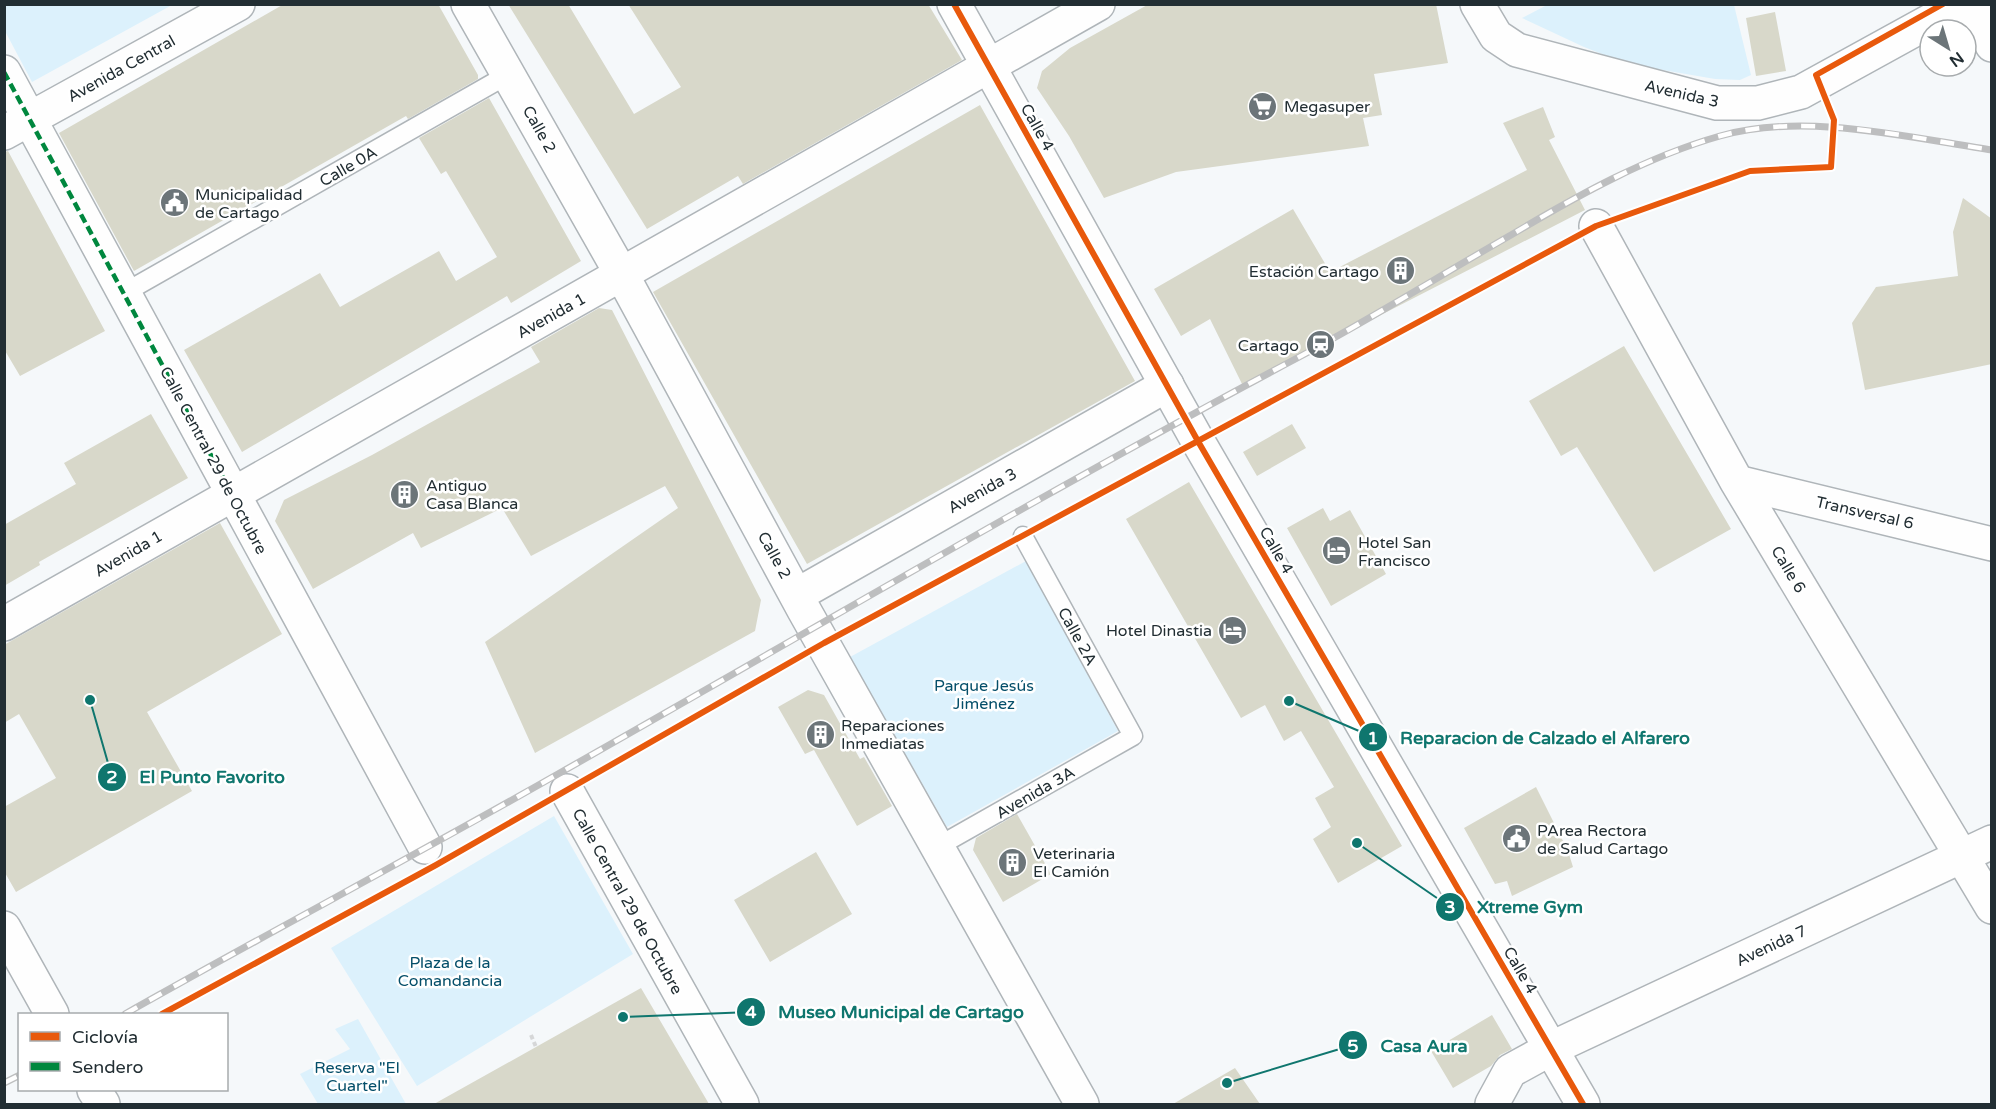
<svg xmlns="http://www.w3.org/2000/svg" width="1996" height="1109" font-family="'Varela Round',sans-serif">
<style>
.green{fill:#dcf1fc}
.building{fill:#d8d8ca}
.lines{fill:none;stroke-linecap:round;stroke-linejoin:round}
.lane-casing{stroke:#afb5b9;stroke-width:21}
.street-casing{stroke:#afb5b9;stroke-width:36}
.secondary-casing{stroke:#afb5b9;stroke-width:36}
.primary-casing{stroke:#afb5b9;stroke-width:36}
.path{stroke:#d6d7d8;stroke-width:4;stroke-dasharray:4.5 3;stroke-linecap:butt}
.lane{stroke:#fefefe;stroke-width:18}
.street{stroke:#fefefe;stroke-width:33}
.secondary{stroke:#fefefe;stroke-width:33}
.primary{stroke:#fefefe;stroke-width:33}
.rail-casing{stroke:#bdbebf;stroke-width:7}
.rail{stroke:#fff;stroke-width:4.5;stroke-dasharray:14;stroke-linecap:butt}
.quiet{stroke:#00873e;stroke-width:4.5;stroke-dasharray:9 4.5;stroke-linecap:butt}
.cycleway-casing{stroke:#fff;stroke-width:10}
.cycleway{stroke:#e8590c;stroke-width:6}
.labels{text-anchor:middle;stroke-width:5;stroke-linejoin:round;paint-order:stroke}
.street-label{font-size:16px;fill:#222e33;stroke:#fff}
.poi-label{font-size:16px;fill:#222e33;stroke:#fff;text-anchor:start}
.park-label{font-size:16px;fill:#044e69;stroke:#fff}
.leader{fill:none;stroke:#0f766e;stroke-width:2}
.callout-dot{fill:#0f766e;stroke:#fff;stroke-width:2}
.mark-label{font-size:18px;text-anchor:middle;font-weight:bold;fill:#fff}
.callout-label{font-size:18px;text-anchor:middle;font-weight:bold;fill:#0f766e;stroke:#fff;stroke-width:5;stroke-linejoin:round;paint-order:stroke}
</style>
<rect width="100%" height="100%" fill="#f5f8fa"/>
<path class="green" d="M4,5L5,4L172,5L32,82L5,31Z
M1547,5H1734L1751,75L1740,80L1715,79L1628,64L1584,47L1522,18Z
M1026,561L1118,731L947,827L850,657Z
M554,816L633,954L417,1086L331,948Z
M358,1019L406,1104H318L300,1074L350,1049L335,1029Z"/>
<path class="building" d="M284,4H438L478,75V79L408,119L406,116L134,271L59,133Z
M508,4H568L634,114L681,87L628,4H928L962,60L743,184L738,176L647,229Z
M1149,4H1436L1448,63L1374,74L1382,115L1363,118L1369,146L1176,172L1104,198L1069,136L1037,88L1042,71L1070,48Z
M1775,12L1786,71L1756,76L1746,18Z
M489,98L581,261L511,303L507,296L242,452L184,350L320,273L340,307L439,251L456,281L497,257L446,171L441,174L419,138Z
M980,105L1135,381L807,564L653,292Z
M1543,107L1555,137L1549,140L1585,210L1243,386L1210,319L1181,336L1154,289L1293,209L1330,272L1527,170L1503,123Z
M8,151L105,331L20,376L4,349V152Z
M1963,198L1992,219V364L1865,390L1852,323L1876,287L1958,276L1953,232Z
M599,308L612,310L761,600L755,631L535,753L485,642L678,508L665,486L531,556L502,508L421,548L413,533L313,589L275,521L284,500L372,455L540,362L531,347Z
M1624,346L1731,529L1654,572L1577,447L1561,456L1529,401Z
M151,414L188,478L39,562L40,565L4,586V525L76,484L64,463Z
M1292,424L1306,448L1257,476L1243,452Z
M1189,482L1402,846L1338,883L1313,839L1331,827L1315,798L1334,787L1301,731L1284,741L1265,705L1241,718L1126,519Z
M1323,508L1330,521L1350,510L1386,574L1331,606L1287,528Z
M220,523L282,634L147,712L192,791L16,892L4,871V807L56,778L19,714L4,723V645Z
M808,690L824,695L860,759L864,757L892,806L857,826L814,750L805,754L778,707Z
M1536,787L1568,851L1573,867L1512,896L1507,881L1495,884L1464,828Z
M1017,814L1051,874L1003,902L973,850L976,838Z
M816,852L852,914L770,962L734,900Z
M641,988L709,1104H434L536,1047Z
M1492,1015L1512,1049L1500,1055L1491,1066L1453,1088L1431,1051Z
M1235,1068L1260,1104H1173Z"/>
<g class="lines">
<defs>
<path id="lane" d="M124,293L509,74
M937,847L1133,736L1023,536"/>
<path id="street" d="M1970,4L1992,45
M4,72L425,847
M1596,226L1737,482L1992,907
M1737,482L1992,544
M797,595L1167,385
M567,791L742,1104
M4,928L52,1014
M94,1090L103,1104
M1492,1104L1510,1071L1552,1048L1992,842"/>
<path id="secondary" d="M468,4L622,275L804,610L1082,1104
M954,4L1199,443L1583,1104
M1477,4L1496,36L1517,50L1717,103H1758L1801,92L1961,4"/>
<path id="primary" d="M4,133L238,4
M4,624L1098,4"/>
</defs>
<use href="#lane" class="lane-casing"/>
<use href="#street" class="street-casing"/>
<use href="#secondary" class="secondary-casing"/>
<use href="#primary" class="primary-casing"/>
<path class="path" d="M531,1035L536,1047"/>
<use href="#lane" class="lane"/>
<use href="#street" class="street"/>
<use href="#secondary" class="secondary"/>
<use href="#primary" class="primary"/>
<defs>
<path id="rail" d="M125,1014C268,933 414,856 558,774C805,634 1050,489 1301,356C1372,318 1441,275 1511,235C1577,196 1646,157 1720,136C1803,112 1907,137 1992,150
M4,1083L20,1075"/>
</defs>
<use href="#rail" class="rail-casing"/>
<use href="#rail" class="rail"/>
<path class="quiet" d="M4,72L232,494"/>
<defs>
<path id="cycleway" d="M954,4L1199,443L1583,1104
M162,1014L436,865L824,643L1596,226L1750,171L1831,167L1834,120L1816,75L1943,4"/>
</defs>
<use href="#cycleway" class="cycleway-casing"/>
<use href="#cycleway" class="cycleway"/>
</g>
<defs>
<symbol id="supermarket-disc" viewBox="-11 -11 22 22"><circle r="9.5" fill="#6c7579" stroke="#fff"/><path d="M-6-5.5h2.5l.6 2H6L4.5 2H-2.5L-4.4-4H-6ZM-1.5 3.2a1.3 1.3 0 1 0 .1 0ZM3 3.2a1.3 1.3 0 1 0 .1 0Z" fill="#fff"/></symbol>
<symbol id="civic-disc" viewBox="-11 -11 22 22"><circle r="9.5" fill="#6c7579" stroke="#fff"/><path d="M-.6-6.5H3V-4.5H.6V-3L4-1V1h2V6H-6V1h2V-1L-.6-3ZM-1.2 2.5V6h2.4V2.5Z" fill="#fff"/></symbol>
<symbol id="building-disc" viewBox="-11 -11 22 22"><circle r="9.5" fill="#6c7579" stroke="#fff"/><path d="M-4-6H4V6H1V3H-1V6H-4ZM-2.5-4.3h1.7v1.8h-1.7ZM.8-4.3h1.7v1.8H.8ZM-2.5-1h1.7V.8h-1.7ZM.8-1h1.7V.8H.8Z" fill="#fff"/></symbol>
<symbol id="station-disc" viewBox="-11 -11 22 22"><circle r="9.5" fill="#6c7579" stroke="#fff"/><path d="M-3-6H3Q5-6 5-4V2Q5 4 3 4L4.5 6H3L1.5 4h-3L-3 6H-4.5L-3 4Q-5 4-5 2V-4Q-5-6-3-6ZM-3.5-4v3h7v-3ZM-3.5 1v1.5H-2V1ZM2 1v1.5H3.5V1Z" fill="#fff"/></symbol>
<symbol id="hotel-disc" viewBox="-11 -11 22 22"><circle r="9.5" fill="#6c7579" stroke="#fff"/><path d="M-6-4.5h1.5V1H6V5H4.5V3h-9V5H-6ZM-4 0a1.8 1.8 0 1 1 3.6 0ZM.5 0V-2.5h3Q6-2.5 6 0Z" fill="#fff"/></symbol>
</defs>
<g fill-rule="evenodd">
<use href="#supermarket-disc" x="1246" y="90" width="33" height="33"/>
<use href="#civic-disc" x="158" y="186" width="33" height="33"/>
<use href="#building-disc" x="1384" y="254" width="33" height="33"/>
<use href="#station-disc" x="1304" y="328" width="33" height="33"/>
<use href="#building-disc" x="388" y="478" width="33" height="33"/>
<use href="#hotel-disc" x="1320" y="534" width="33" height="33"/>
<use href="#hotel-disc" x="1216" y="614" width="33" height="33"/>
<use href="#building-disc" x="804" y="718" width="33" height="33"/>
<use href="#civic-disc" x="1500" y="822" width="33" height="33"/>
<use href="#building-disc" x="996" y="846" width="33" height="33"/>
</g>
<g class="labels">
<g class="street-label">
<text transform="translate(121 68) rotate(-29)" y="6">Avenida Central</text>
<text transform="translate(1682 93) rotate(13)" y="6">Avenida 3</text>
<text transform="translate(1038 127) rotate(61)" y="6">Calle 4</text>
<text transform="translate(540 129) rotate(61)" y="6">Calle 2</text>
<text transform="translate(348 166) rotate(-30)" y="6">Calle 0A</text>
<text transform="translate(551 315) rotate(-29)" y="6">Avenida 1</text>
<text transform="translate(214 460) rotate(62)" y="6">Calle Central 29 de Octubre</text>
<text transform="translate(982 490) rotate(-29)" y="6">Avenida 3</text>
<text transform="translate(1865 512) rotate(13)" y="6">Transversal 6</text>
<text transform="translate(1277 550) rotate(60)" y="6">Calle 4</text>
<text transform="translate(128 553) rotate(-30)" y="6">Avenida 1</text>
<text transform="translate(775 555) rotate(61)" y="6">Calle 2</text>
<text transform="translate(1789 569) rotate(59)" y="6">Calle 6</text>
<text transform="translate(1078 636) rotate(61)" y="6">Calle 2A</text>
<text transform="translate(1035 792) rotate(-30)" y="6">Avenida 3A</text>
<text transform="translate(628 901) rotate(61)" y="6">Calle Central 29 de Octubre</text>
<text transform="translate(1771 945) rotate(-25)" y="6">Avenida 7</text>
<text transform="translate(1521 970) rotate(60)" y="6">Calle 4</text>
</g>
<g class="poi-label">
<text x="1284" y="112">Megasuper</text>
<text x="195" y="200">Municipalidad<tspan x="195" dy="18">de Cartago</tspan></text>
<text x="1379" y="277" text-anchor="end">Estación Cartago</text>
<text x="1299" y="351" text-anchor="end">Cartago</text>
<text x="426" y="491">Antiguo<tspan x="426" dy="18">Casa Blanca</tspan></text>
<text x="1358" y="548">Hotel San<tspan x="1358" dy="18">Francisco</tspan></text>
<text x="1212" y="636" text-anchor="end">Hotel Dinastia</text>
<text x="841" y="731">Reparaciones<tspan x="841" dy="18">Inmediatas</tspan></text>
<text x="1537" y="836">PArea Rectora<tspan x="1537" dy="18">de Salud Cartago</tspan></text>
<text x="1033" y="859">Veterinaria<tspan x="1033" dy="18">El Camión</tspan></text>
</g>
<g class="park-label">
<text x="984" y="691">Parque Jesús<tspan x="984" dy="18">Jiménez</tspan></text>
<text x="450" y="968">Plaza de la<tspan x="450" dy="18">Comandancia</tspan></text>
<text x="357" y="1073">Reserva "El<tspan x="357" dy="18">Cuartel"</tspan></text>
</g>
</g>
<path class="leader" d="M1289 701L1373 737M90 700L112 777M1357 843L1450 907M623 1017L751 1012M1227 1083L1353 1045"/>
<g class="callout-dot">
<circle cx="1289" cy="701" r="6"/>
<circle cx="90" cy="700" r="6"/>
<circle cx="1357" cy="843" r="6"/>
<circle cx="623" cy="1017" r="6"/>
<circle cx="1227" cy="1083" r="6"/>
<circle cx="1373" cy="737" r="15"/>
<circle cx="112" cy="777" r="15"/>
<circle cx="1450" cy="907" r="15"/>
<circle cx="751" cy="1012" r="15"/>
<circle cx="1353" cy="1045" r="15"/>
</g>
<g class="mark-label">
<text x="1373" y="744">1</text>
<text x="112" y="783">2</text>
<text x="1450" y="913">3</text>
<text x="751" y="1018">4</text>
<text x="1353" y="1052">5</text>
</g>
<g class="callout-label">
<text x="1545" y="744">Reparacion de Calzado el Alfarero</text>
<text x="212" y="783">El Punto Favorito</text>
<text x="1530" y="913">Xtreme Gym</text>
<text x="901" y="1018">Museo Municipal de Cartago</text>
<text x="1424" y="1052">Casa Aura</text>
</g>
<rect width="1996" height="1109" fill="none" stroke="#222e33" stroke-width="12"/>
<rect x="18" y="1013" width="210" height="78" fill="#ffffff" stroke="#a7abad" stroke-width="1.5"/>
<rect x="30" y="1032" width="30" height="9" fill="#e8590c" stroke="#a7abad" stroke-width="1.5"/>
<text x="72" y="1043" font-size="18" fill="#222e33">Ciclovía</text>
<rect x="30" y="1062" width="30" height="9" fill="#00873e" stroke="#a7abad" stroke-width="1.5"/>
<text x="72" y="1073" font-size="18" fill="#222e33">Sendero</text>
<g transform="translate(1948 48) rotate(143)"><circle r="28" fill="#ffffff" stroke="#a7abad" stroke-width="1.5"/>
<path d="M0-4.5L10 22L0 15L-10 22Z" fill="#6c7579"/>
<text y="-9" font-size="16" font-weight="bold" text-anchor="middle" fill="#222e33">N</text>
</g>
</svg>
